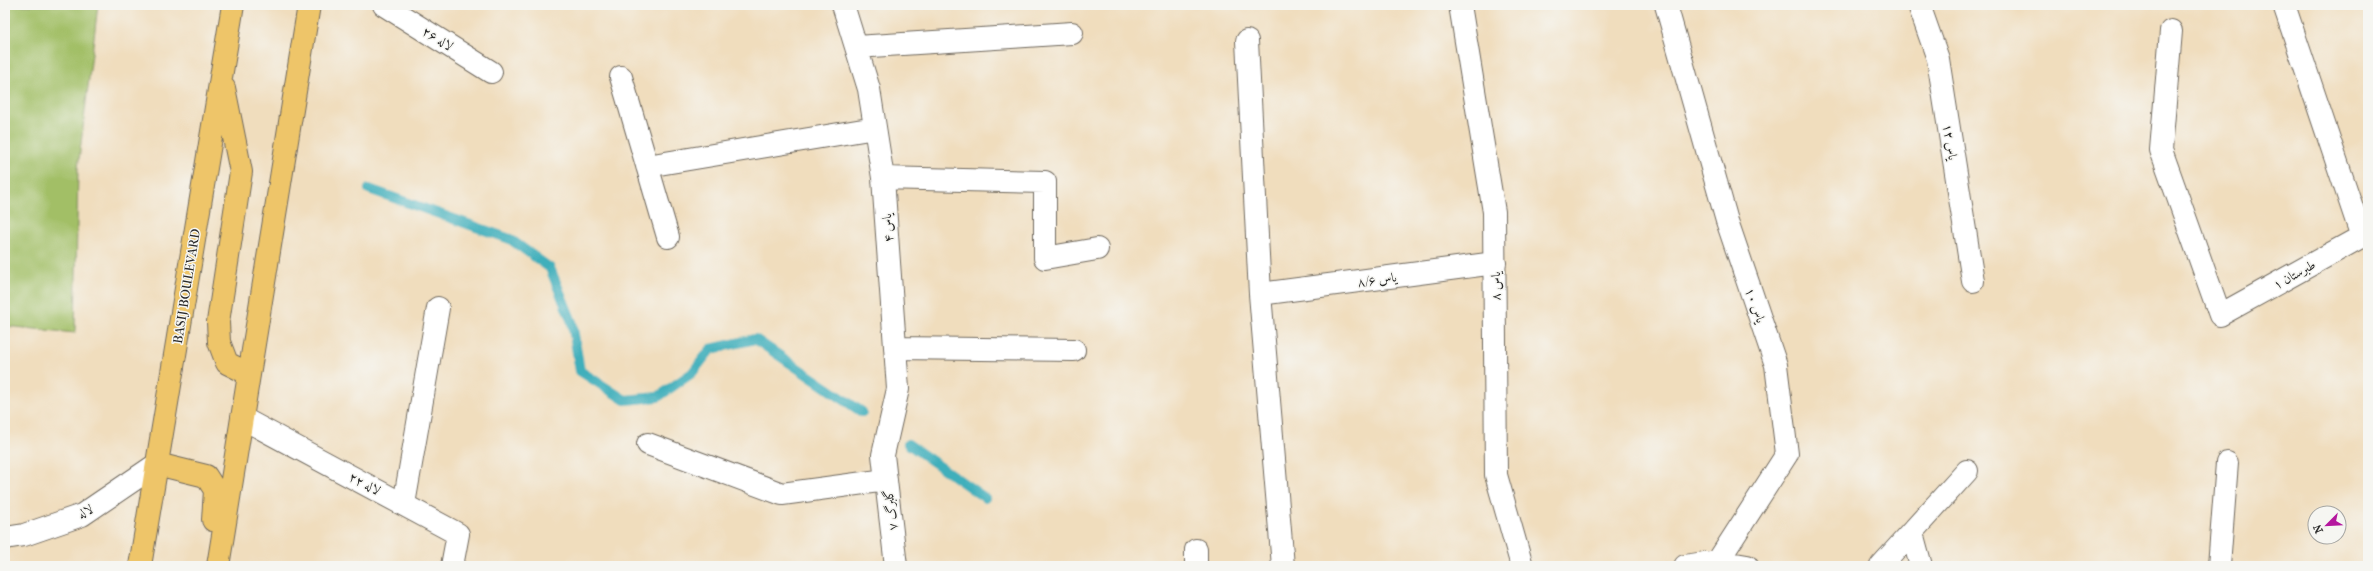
<svg xmlns="http://www.w3.org/2000/svg" width="2373" height="571" font-family="'IM FELL French Canon',Amiri,serif">
<style>
.green{fill:#a2bf66;stroke:#667548}
.lines{fill:none;stroke-linecap:round;stroke-linejoin:round}
.stream{stroke:#40afbb;stroke-width:10}
.minor-casing{stroke:#70695e;stroke-width:24}
.primary-casing{stroke:#70695e;stroke-width:24}
.minor{stroke:#fff;stroke-width:22}
.primary{stroke:#eec569;stroke-width:22}
.labels{text-anchor:middle;stroke-width:3;stroke-linejoin:round;paint-order:stroke}
.street-label{font-size:13px;fill:#2b2b2b;stroke:#f6f6f2}
</style>
<rect width="100%" height="100%" fill="#f6f6f2"/>
<filter id="ink" filterUnits="userSpaceOnUse"><feTurbulence type="fractalNoise" baseFrequency=".025" numOctaves="2"/><feDisplacementMap in="SourceGraphic" scale="8" xChannelSelector="R" yChannelSelector="G"/><feConvolveMatrix kernelMatrix="1 2 1 2 8 2 1 2 1" color-interpolation-filters="sRGB"/></filter>
<filter id="wash" filterUnits="userSpaceOnUse"><feTurbulence type="fractalNoise" baseFrequency=".012" numOctaves="4" result="noise"/><feDisplacementMap in="SourceGraphic" scale="16" xChannelSelector="R" yChannelSelector="G"/><feGaussianBlur stdDeviation="0.9" result="paint"/><feColorMatrix in="noise" values="0 0 0 0 0 0 0 0 0 0 0 0 0 0 0 0 0 1.4 0 .05"/><feComposite in="paint" operator="in"/></filter>
<g filter="url(#wash)">
<rect width="100%" height="100%" fill="#f0ddbd"/>
<path class="green" d="M5,5H98L78,168L75,333L5,326Z"/>
<g class="lines">
<path class="stream" d="M369,189L510,239L550,268L572,322L580,371L625,400L658,397L692,373L711,349L755,339L862,412
M908,444L985,498"/>
</g>
</g>
<g filter="url(#ink)">
<g class="lines">
<defs>
<path id="minor" d="M384,5L491,72
M843,5L869,89L883,178L898,389L883,455L896,566
M1460,5L1494,212L1496,475L1522,566
M1666,5L1727,221L1776,365L1787,454L1718,561L1685,566
M1919,5L1938,59L1973,281
M2284,5L2362,237
M2171,31L2161,150L2220,315L2368,233
M1247,41L1260,294L1283,566
M856,47L1072,33
M621,77L668,237
M647,166L875,128
M883,178L1045,182V258L1097,249
M1260,294L1495,263
M896,348L1074,350
M242,418L458,534L452,566
M648,444L782,494L886,480
M404,504L438,308
M1912,533L1921,566
M5,538L24,535L82,515L157,464
M1718,561L1747,566
M1196,566V550
M1881,566L1967,471
M2219,566L2227,463"/>
<path id="primary" d="M224,88L241,172L218,322L219,342L227,363L249,374
M157,464L206,476L215,490L213,520
M140,566L233,5
M218,566L309,5"/>
</defs>
<use href="#minor" class="minor-casing"/>
<use href="#primary" class="primary-casing"/>
<use href="#minor" class="minor"/>
<use href="#primary" class="primary"/>
</g>
</g>
<g class="labels">
<g class="street-label">
<text transform="translate(438 38) rotate(32)" y="5">لاله ۲۶</text>
<text transform="translate(1951 142) rotate(81)" y="5">یاس ۱۲</text>
<text transform="translate(887 228) rotate(-94)" y="5">یاس ۴</text>
<text transform="translate(2294 274) rotate(-29)" y="5">طبرستان ۱</text>
<text transform="translate(1377 279) rotate(-8)" y="5">یاس ۸/۶</text>
<text transform="translate(186 286) rotate(-81)" y="5">BASIJ BOULEVARD</text>
<text transform="translate(1495 286) rotate(-90)" y="5">یاس ۸</text>
<text transform="translate(1756 305) rotate(71)" y="5">یاس ۱۰</text>
<text transform="translate(365 483) rotate(28)" y="5">لاله ۲۲</text>
<text transform="translate(890 510) rotate(-97)" y="5">گلبرگ ۷</text>
<text transform="translate(85 511) rotate(-30)" y="5">لاله</text>
</g>
</g>
<rect width="2373" height="571" fill="none" stroke="#f6f6f2" stroke-width="20"/>
<g transform="translate(2327 525) rotate(246)"><circle r="19" fill="#f6f6f2" stroke="#a5a5a2"/>
<path d="M0-3L7 15L0 10L-7 15Z" fill="#b5179e"/>
<text y="-6" font-size="11" font-weight="bold" text-anchor="middle" fill="#2b2b2b">N</text>
</g>
</svg>
